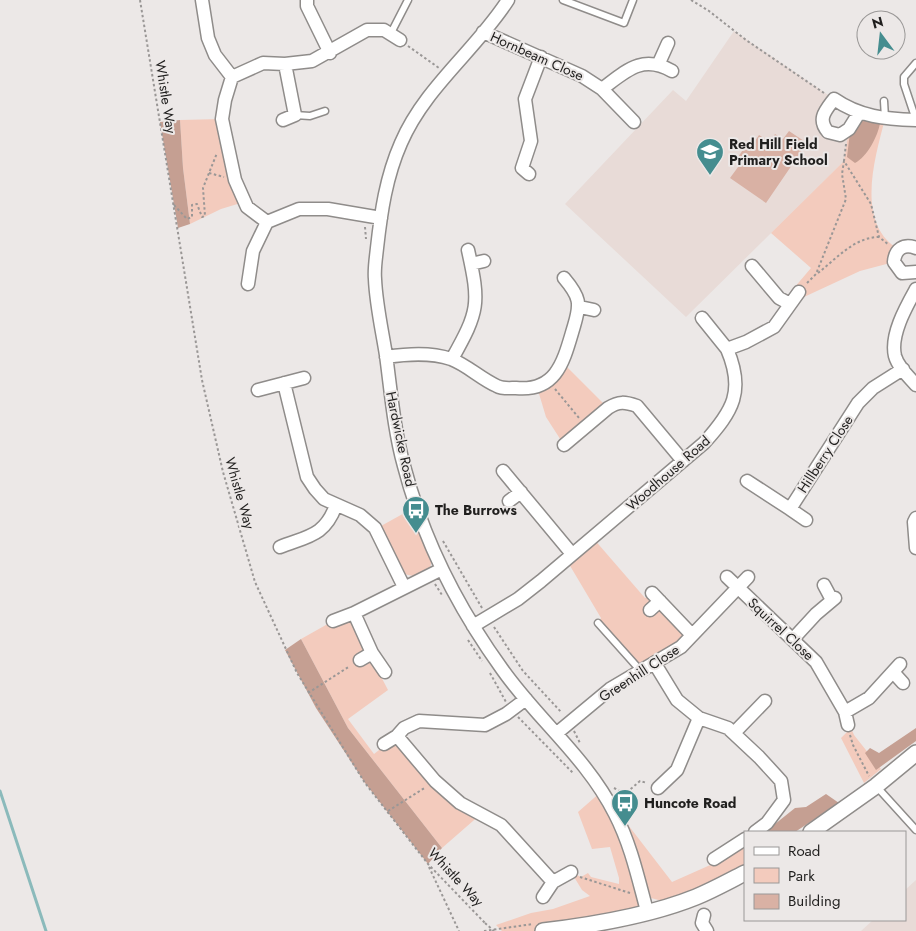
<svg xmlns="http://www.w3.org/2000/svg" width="916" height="931" font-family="Jost,sans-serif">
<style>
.built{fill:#e8dbd7}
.green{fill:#f3cbbd}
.forest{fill:#c59f92}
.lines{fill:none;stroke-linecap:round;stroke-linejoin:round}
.stream{stroke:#8bbabb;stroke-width:3}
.building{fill:#d9b1a4}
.service-casing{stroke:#8f8c8a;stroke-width:9}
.minor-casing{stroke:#8f8c8a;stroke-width:15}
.tertiary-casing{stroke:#8f8c8a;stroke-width:18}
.path{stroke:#9a9796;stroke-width:2;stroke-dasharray:2.5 2.5;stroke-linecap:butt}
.service{stroke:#fff;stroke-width:6}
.minor{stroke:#fff;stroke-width:12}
.tertiary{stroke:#fff;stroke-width:15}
.path-bridge{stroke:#9a9796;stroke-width:2;stroke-dasharray:2.5 2.5;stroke-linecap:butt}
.labels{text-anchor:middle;stroke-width:4;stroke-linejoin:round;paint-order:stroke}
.street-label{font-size:14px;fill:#201f1e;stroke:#ece8e7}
.poi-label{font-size:14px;font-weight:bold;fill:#201f1e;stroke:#ece8e7;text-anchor:start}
</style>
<rect width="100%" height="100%" fill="#ece8e7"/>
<path class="built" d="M734,31L834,99L824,128L849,129L844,161L686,317L565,204L673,90L686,101Z
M916,880V931H861L873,920H905V890Z"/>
<path class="green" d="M222,119L244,202L221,209L190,224L183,168L180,120Z
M885,119C875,157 856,220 895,247L894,262L860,271L804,297L794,288L811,268L771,233L844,161L849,129Z
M563,363L608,408L564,445L546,417L537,387Z
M408,511L432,558L430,569L413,576L404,574L381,526Z
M593,538L645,598L652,593L692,635L640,670L598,623L601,618L566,559Z
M354,613L372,653L363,663H374L388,690L348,719L374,754L397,736L410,754L481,814L442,848L348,728L301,639L333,621Z
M851,728L854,735L881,769L864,783L841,738Z
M602,791L672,882L717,862L745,844V869L666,902L651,898L639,870L647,911L543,931H502L496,925L531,913L553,909L590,896L582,890L571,872L581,877L588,873L591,877L619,884V878L610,847L592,849L578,812Z"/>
<path class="forest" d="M859,119L880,123C878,136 867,157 855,163L847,157L850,132Z
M180,120L183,168L190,224L178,228L160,122Z
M301,639L348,728L442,848L428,864L365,783L316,708L285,650Z
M916,728V741L876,770L865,753L870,748L879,753Z
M826,794L839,803L795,832H765L795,808L806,807Z"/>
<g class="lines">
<path class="stream" d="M0,791L46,931"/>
</g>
<path class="building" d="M789,131L807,143L766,203L730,178L741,163L736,160L751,138L755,141L759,135L770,142L775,134L783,139Z"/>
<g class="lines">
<defs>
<path id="service" d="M563,0L624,23L633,0
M391,33L408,0
M884,101L885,118
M295,115L310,116L325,111
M916,120L904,84V77L916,63
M598,623L640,670
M877,787L916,830"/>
<path id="minor" d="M202,0L208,38L215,55L232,77
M307,0V6L330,53
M508,0C476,50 425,87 401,143C386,177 381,212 377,248C376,258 374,269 375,279C376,304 382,330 386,355C391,392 394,430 404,466C423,539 458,608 502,669C537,719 587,758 615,814C631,845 638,878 647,911
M483,32L582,76L602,89L634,122
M659,63L668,43
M602,89C626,71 642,54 672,71
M859,113L849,129L840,135L828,132C817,119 825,111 834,99C860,117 885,119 916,120
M283,120L295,115L285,64
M529,174L522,168L531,141L525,99L541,57
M267,222L247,207L235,180L222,119L225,100L232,77L263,63L285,64L312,61L367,30H384L400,40
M916,248C904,243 895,249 894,262L902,273L916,272
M471,264L484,261
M752,266L779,298L790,304
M248,284L253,251L267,222L299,209H328L381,218
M916,289C906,307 890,335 895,356C898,367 909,377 916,385
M580,307L594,310
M702,318L727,349
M386,357C407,354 430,352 451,359C467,365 481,379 497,386C502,389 510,388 516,388C558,392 564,359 574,326C581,303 580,297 564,278
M452,359C479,311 480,304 468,250
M284,383L307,477L315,489L324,499L360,515L375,528L404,587
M258,390L304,378
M564,445L608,408C619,401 625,402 637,406L683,461
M503,471L572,554
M747,481L790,509L858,403L873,388L903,369
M509,501L521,492
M790,509L806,520
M916,518L914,522L916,548
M280,547C308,536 325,536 336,505
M727,577L816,662L845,712L869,698L900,664
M824,585L832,600
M652,593L692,635
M650,610L660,601
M333,621L354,613
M473,626L518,599L541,581L704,443C733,411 745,391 727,349L746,342L774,327L799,292
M793,639L816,614L835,598
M360,660L372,653
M655,664L677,700L699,718L728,728L759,757L781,781L784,800L767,823L755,832
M385,672L372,653L354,613L442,569
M893,672L903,683
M526,699L506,714L485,725L419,721L404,728L397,736L435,781L460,803L501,825L553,882L543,897
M845,712L848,725
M557,733L610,689L681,647L748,577
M734,733L765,701
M384,744L397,736
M658,788L677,770L699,718
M714,859L745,839
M553,882L571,872
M704,915L702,923L707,931"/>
<path id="tertiary" d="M811,832L876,786L916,753
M543,931C594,925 649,916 696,897C713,890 729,881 745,873"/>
</defs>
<use href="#service" class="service-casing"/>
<use href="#minor" class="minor-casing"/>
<use href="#tertiary" class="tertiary-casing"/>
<path class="path" d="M140,0L202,380L223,472L255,582L297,673L365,783L428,864L485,923
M691,0L709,11L746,40L824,93
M408,46L439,68
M846,144L844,161L871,204L879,237L889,245
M209,173L224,177
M174,205L187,219L192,217V205L197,204L202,217L205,216L203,188L217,153
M365,227L366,239
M818,273C837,258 855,237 879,237
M807,283L816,274L846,199L842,174L844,161
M555,389L579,418
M443,541L482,608
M435,584L442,595
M494,627L523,671L562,713
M468,640L482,661
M490,673L506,702
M308,693L350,666
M518,717L574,774
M574,731L580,743
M850,735L853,745L869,776
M614,788L625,794L640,781L647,783
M388,811L426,787
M429,867L459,931
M580,877L630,893
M484,931L533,924"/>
<use href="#service" class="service"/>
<use href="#minor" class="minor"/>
<use href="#tertiary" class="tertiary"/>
<path class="path-bridge" d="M485,923L494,931"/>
</g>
<defs>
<symbol id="school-pin" viewBox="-11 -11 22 30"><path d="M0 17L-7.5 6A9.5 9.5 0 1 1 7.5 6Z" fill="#458d8f" stroke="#ece8e7"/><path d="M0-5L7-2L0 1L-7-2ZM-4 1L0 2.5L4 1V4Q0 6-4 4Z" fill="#fff"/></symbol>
<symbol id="bus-pin" viewBox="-11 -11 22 30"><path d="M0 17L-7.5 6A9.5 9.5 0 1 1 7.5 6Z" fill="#458d8f" stroke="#ece8e7"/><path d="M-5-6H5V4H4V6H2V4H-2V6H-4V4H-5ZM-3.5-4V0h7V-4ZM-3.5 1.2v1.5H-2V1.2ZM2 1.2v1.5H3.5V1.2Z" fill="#fff"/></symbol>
</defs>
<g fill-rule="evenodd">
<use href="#school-pin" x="694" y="136" width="32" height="43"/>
<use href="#bus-pin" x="400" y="494" width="32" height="43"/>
<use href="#bus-pin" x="609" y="787" width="32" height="43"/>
</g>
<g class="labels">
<g class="street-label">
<text transform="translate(537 56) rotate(24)" y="5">Hornbeam Close</text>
<text transform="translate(166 97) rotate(81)" y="5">Whistle Way</text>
<text transform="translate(401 439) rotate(78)" y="5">Hardwicke Road</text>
<text transform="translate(825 454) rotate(-57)" y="5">Hillberry Close</text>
<text transform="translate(668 473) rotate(-41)" y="5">Woodhouse Road</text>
<text transform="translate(240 493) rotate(74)" y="5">Whistle Way</text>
<text transform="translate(781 629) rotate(43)" y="5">Squirrel Close</text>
<text transform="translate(639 673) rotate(-33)" y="5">Greenhill Close</text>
<text transform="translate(456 877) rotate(47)" y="5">Whistle Way</text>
</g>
<g class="poi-label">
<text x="729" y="149">Red Hill Field<tspan x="729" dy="16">Primary School</tspan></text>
<text x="435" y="515">The Burrows</text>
<text x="644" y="808">Huncote Road</text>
</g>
</g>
<rect x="744" y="831" width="162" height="90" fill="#ece8e7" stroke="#9a9897"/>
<rect x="754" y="847" width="25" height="8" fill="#ffffff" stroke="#9a9897"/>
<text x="788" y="856" font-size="15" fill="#201f1e">Road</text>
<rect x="754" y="868" width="25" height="15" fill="#f3cbbd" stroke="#9a9897"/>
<text x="788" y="881" font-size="15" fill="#201f1e">Park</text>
<rect x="754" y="894" width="25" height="15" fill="#d9b1a4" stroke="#9a9897"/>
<text x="788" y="906" font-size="15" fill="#201f1e">Building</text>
<g transform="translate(881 35) rotate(345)"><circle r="24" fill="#ece8e7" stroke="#9a9897"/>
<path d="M0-4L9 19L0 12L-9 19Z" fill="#458d8f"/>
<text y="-8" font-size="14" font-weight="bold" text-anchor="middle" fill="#201f1e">N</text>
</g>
</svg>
